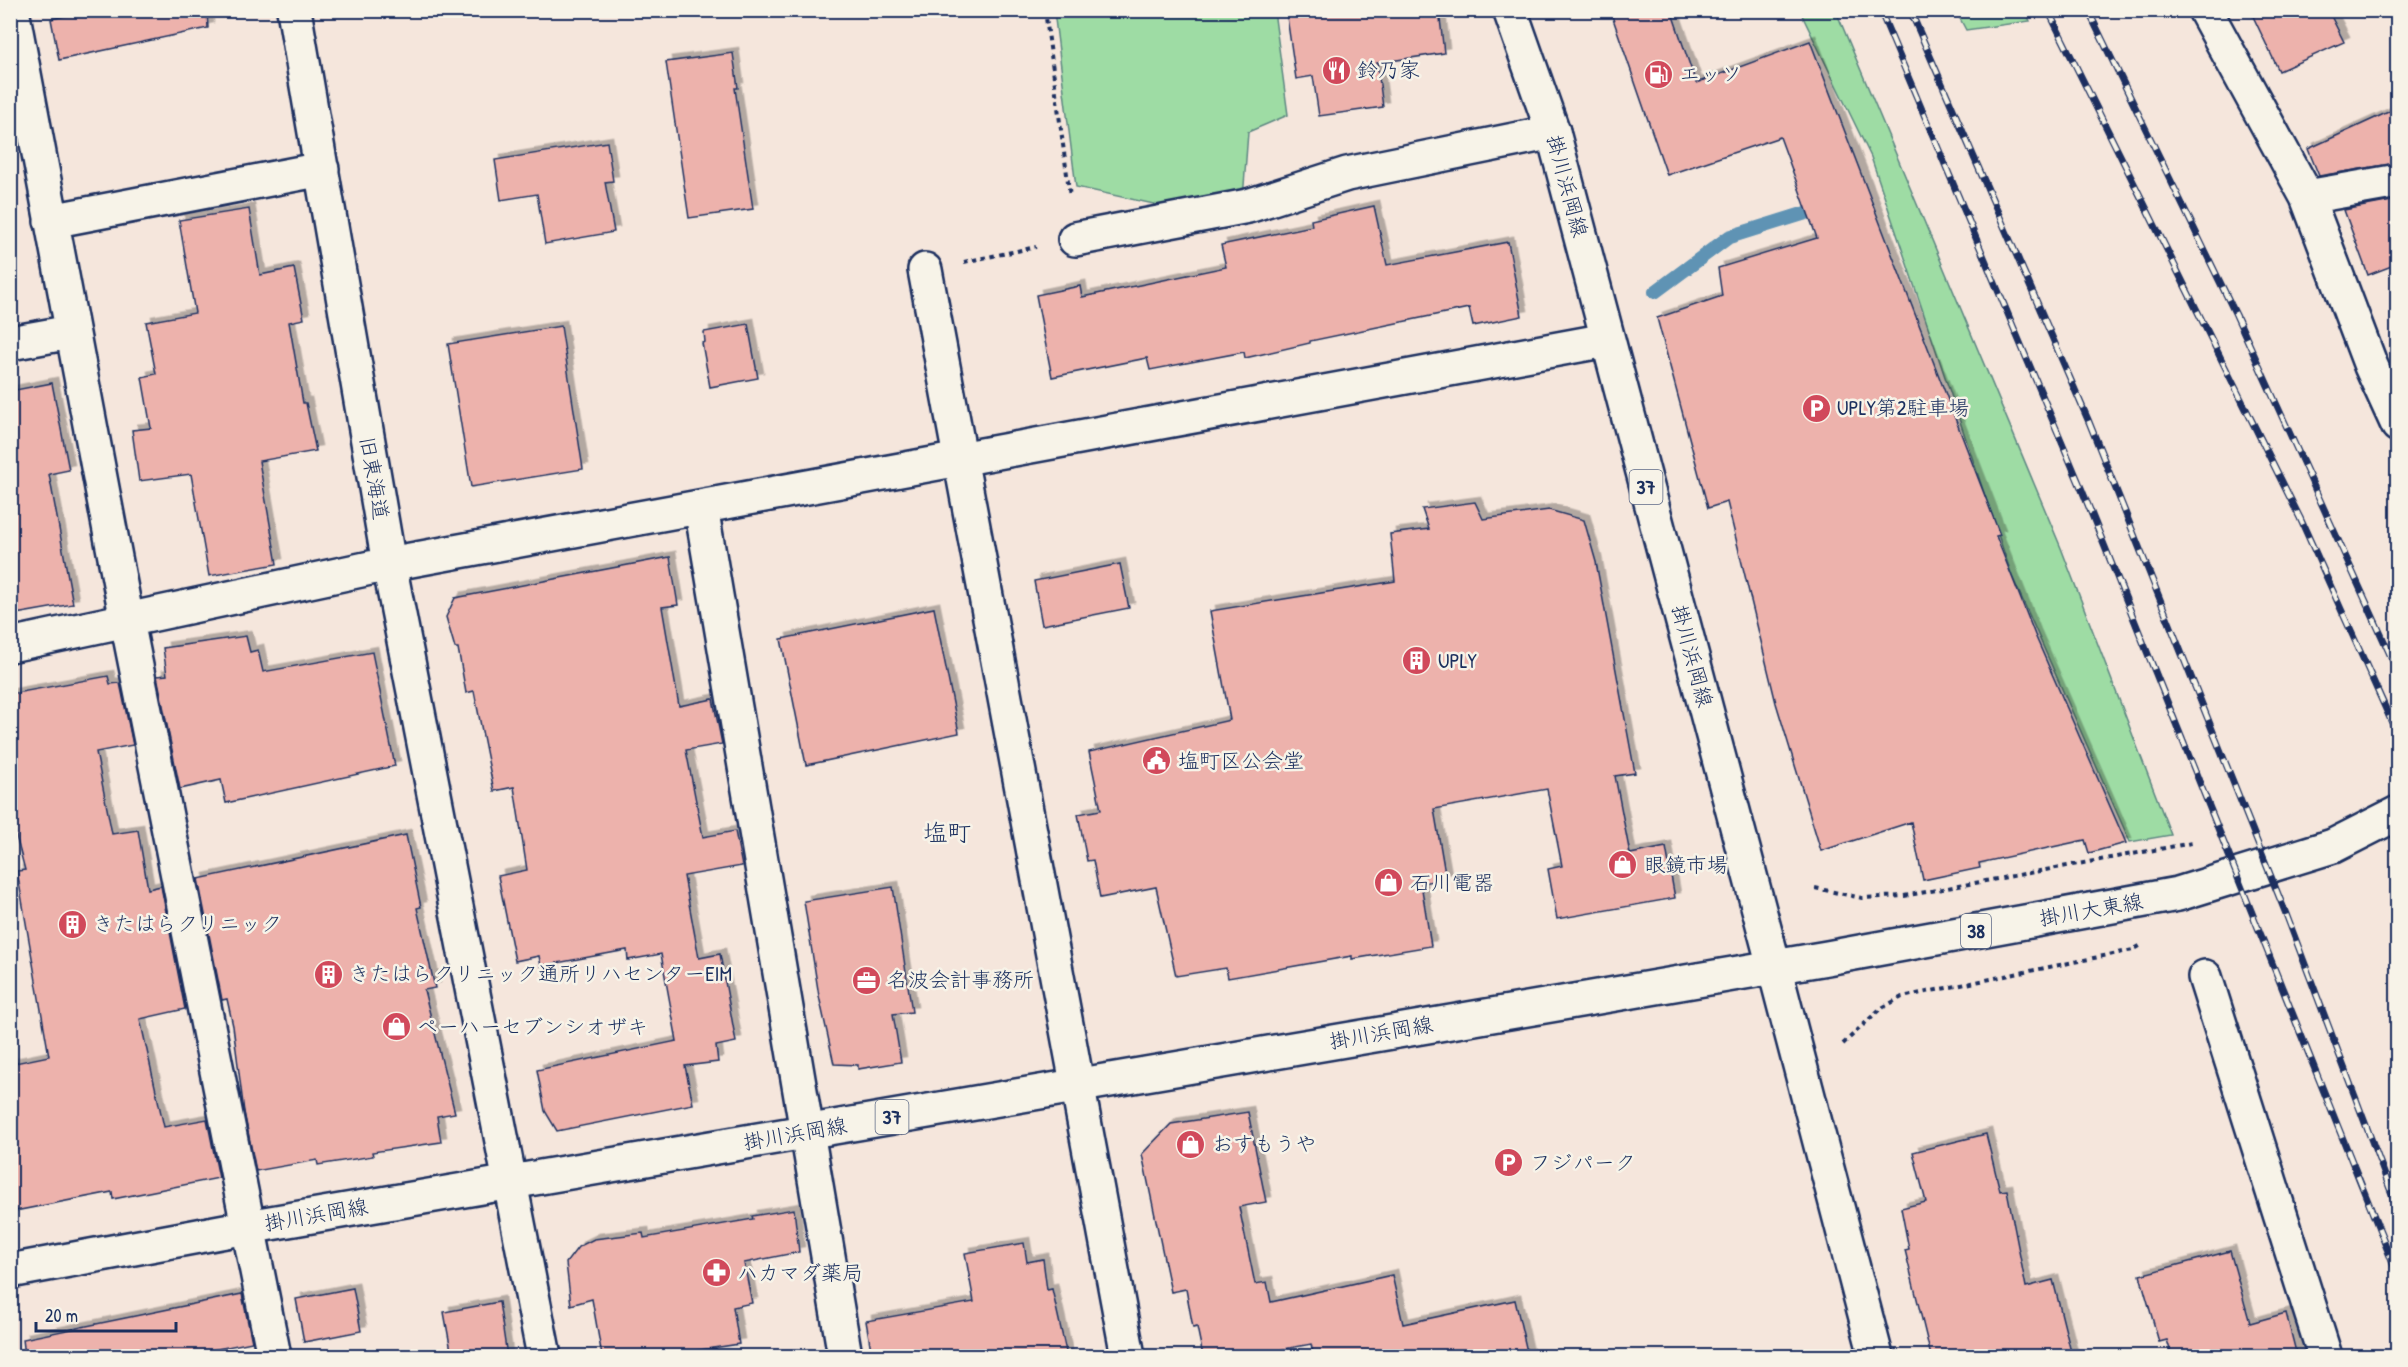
<svg xmlns="http://www.w3.org/2000/svg" width="2408" height="1367" font-family="'Patrick Hand','Klee One',sans-serif">
<style>
.green{fill:#9edca4;stroke:#5c8681;stroke-width:1.5}
.lines{fill:none;stroke-linecap:round;stroke-linejoin:round}
.stream{stroke:#5f93b4;stroke-width:14}
.building{fill:#edb2ac;stroke:#1b2f5e;stroke-width:1.5;filter:url(#shadow)}
.minor-casing{stroke:#1b2f5e;stroke-width:38}
.major-casing{stroke:#1b2f5e;stroke-width:38}
.path{stroke:#1b2f5e;stroke-width:4;stroke-dasharray:4.5 4.5;stroke-linecap:butt}
.minor{stroke:#f7f3e8;stroke-width:33}
.major{stroke:#f7f3e8;stroke-width:33}
.rail-casing{stroke:#1b2f5e;stroke-width:7}
.rail{stroke:#f7f3e8;stroke-width:4.5;stroke-dasharray:14;stroke-linecap:butt}
.labels{text-anchor:middle;stroke-width:5;stroke-linejoin:round;paint-order:stroke}
.shield{fill:#f7f3e8;stroke:#5d6a87;stroke-width:1.5}
.shield-label{font-size:20px;font-weight:bold;fill:#1b2f5e}
.poi-label{font-size:21px;fill:#1b2f5e;stroke:#f7f3e8;text-anchor:start}
.street-label{font-size:21px;fill:#1b2f5e;stroke:#f7f3e8}
.quarter-label{font-size:24px;fill:#1b2f5e;stroke:#f7f3e8}
</style>
<defs>
<filter id="shadow"><feDropShadow dx="5.5" dy="-5.5" stdDeviation="0" flood-color="#0004"/></filter>
</defs>
<rect width="100%" height="100%" fill="#f5e6dc"/>
<filter id="ink" filterUnits="userSpaceOnUse"><feTurbulence type="fractalNoise" baseFrequency=".0167" numOctaves="2"/><feDisplacementMap in="SourceGraphic" scale="12" xChannelSelector="R" yChannelSelector="G"/><feConvolveMatrix kernelMatrix="1 2 1 2 8 2 1 2 1" color-interpolation-filters="sRGB"/></filter>
<g filter="url(#ink)">
<path class="green" d="M1054,11H1274L1288,115L1248,132L1243,199L1190,212L1076,187Z
M1800,11H1836L2061,548L2171,835L2130,842L2012,576L1871,157Z
M1956,11H2025L2030,21L1966,30Z"/>
<g class="lines">
<path class="stream" d="M1655,292L1729,237L1825,207"/>
</g>
<path class="building" d="M93,10H207L208,28L59,60L51,19Z
M1286,10H1439L1444,53L1377,63L1383,107L1319,116L1313,76L1296,79Z
M1610,10H1671L1696,83L1810,41L2000,535L1996,536L2035,635L2126,843L2089,853L2085,840L1979,863L1980,868L1923,880L1911,822L1821,851L1776,703L1727,502L1708,508L1657,318L1722,296L1718,268L1817,238L1780,137L1667,175Z
M2250,10H2328L2344,42L2279,71Z
M733,53L738,88H735L753,209L689,218L666,62Z
M2397,108V163L2319,176L2308,149Z
M607,142L613,181L605,182L614,232L545,244L537,194L501,200L495,160Z
M2397,200V264L2368,275L2344,210Z
M1374,206L1387,265L1508,242L1522,316L1473,326L1469,308L1310,341V343L1245,358L1244,352L1150,370L1147,358L1052,377L1036,295L1080,286L1082,297L1226,267L1221,245L1312,226L1311,220Z
M249,209L260,275L294,268L304,319L289,322L303,403H306L316,451L259,461L277,564L209,576L191,474L139,481L132,430L151,428L142,377L156,374L146,322L195,313L179,220Z
M748,324L758,378L710,387L702,343L705,342L704,332Z
M561,326L583,469L471,487L448,344Z
M52,383L69,470L49,474L73,604L10,615V391Z
M1475,502L1483,519L1549,510L1584,520L1596,562L1635,773L1615,776L1630,854L1666,847L1675,898L1557,919L1548,869L1562,866L1547,789L1434,809L1446,879L1421,883L1431,946L1352,959V956L1228,978L1226,968L1176,976L1156,887L1100,898L1093,860L1087,861L1078,814L1101,810L1089,752L1230,720L1210,611L1395,581L1390,534L1429,529L1422,509Z
M670,557L678,605L662,607L679,706L713,699L722,744L686,750L703,837L735,831L742,866L684,876L699,958L720,954L736,1042L716,1046L718,1062L685,1066L693,1104L557,1131L545,1111L537,1070L677,1041L661,954L628,960L627,950L541,966L539,956L515,961L498,876L527,870L514,787L494,791L474,691L466,693L458,648H455L446,617L455,598Z
M1120,564L1129,608L1042,625L1034,581Z
M934,608L959,733L806,765L781,639Z
M246,636L250,652L258,650L263,672L372,652L395,766L226,803L221,780L180,789L157,676L167,675L163,648Z
M108,676L110,684L120,683L133,745L96,752L112,834L138,830L148,889L161,886L185,1009L140,1019L164,1127L207,1119L219,1178L113,1199L112,1192L10,1212V1064L49,1056L17,871L25,870L10,813V694Z
M406,835L421,907L417,908L435,988L424,990L455,1113L437,1116L441,1142L372,1152L373,1156L318,1165L317,1160L256,1171L244,1112L233,1026L227,999L222,1000L198,879Z
M893,887L912,1012L893,1014L901,1062L858,1069V1065L834,1064L819,996L804,901Z
M1248,1112L1266,1202L1239,1207L1255,1284L1267,1282L1271,1302L1392,1275L1403,1324L1515,1300L1528,1356H1314L1311,1344L1246,1356H1203L1197,1327L1193,1328L1186,1289L1171,1292L1142,1154L1171,1124Z
M1986,1134L2000,1191L2007,1190L2026,1287L2053,1280L2072,1356H1931L1905,1250L1909,1249L1901,1208L1926,1202L1913,1152Z
M794,1209L799,1252L744,1263L752,1303L733,1307L739,1344L661,1356H602L592,1299L571,1305L566,1263L578,1247L594,1239L643,1233L644,1238L753,1219L752,1216Z
M1024,1243L1027,1262L1043,1259L1047,1290L1052,1289L1067,1356H872L866,1321L974,1302L965,1253Z
M2230,1251L2250,1323L2286,1313L2297,1356H2172L2167,1340L2159,1342L2140,1275Z
M353,1288L361,1331L304,1342L296,1299Z
M242,1294L252,1342L183,1356H25L23,1339Z
M499,1302L507,1356H452L444,1312Z"/>
<g class="lines">
<defs>
<path id="minor" d="M12,10L127,621L274,1356
M294,10L389,564L544,1356
M2205,10L2307,197L2371,366L2398,425
M2307,197L2398,181
M51,221L322,169
M1075,239L1248,206L1347,174L1553,132
M925,270L1128,1356
M10,343L71,332
M701,507L845,1356
M10,645L389,564L1607,340
M1774,966L1876,1356
M2205,977L2325,1356"/>
<path id="major" d="M1510,10L1553,132L1774,966
M10,1271L247,1227L1827,958L2178,894L2333,846L2398,813"/>
</defs>
<use href="#minor" class="minor-casing"/>
<use href="#major" class="major-casing"/>
<path class="path" d="M1045,10L1070,197
M964,262L1036,247
M1815,888L1862,898L1904,896L2192,843
M1843,1044L1880,1009L1902,997L2133,950L2143,944"/>
<use href="#minor" class="minor"/>
<use href="#major" class="major"/>
<defs>
<path id="rail" d="M1880,10L2082,490L2398,1276
M1910,10L2089,422L2286,914L2398,1210
M2048,10L2300,518L2398,736
M2088,10L2236,315L2398,672"/>
</defs>
<use href="#rail" class="rail-casing"/>
<use href="#rail" class="rail"/>
</g>
</g>
<defs>
<symbol id="restaurant-disc" viewBox="-11 -11 22 22"><circle r="9.5" fill="#d1495b" stroke="#f7f3e8"/><path d="M-5-6h1v4h1v-4h1v4h1v-4h1v5L-1.5 .5V6h-2V.5L-5-1ZM5-6V6H3V1.5H1.5Q1.5-4 5-6Z" fill="#fff"/></symbol>
<symbol id="fuel-disc" viewBox="-11 -11 22 22"><circle r="9.5" fill="#d1495b" stroke="#f7f3e8"/><path d="M-5.5-6h7V0h2V4h1.3V-2.5L3-4.5l.8-.8L6-3V5H2.5V1h-1V6h-7ZM-4.2-4.7v3.2H.2V-4.7Z" fill="#fff"/></symbol>
<symbol id="parking-disc" viewBox="-11 -11 22 22"><circle r="9.5" fill="#d1495b" stroke="#f7f3e8"/><path d="M-3.5-5.5H1a3.5 3.5 0 0 1 0 7H-1V5.5H-3.5ZM-1-3.4V-.6H.8a1.4 1.4 0 0 0 0-2.8Z" fill="#fff"/></symbol>
<symbol id="building-disc" viewBox="-11 -11 22 22"><circle r="9.5" fill="#d1495b" stroke="#f7f3e8"/><path d="M-4-6H4V6H1V3H-1V6H-4ZM-2.5-4.3h1.7v1.8h-1.7ZM.8-4.3h1.7v1.8H.8ZM-2.5-1h1.7V.8h-1.7ZM.8-1h1.7V.8H.8Z" fill="#fff"/></symbol>
<symbol id="civic-disc" viewBox="-11 -11 22 22"><circle r="9.5" fill="#d1495b" stroke="#f7f3e8"/><path d="M-.6-6.5H3V-4.5H.6V-3L4-1V1h2V6H-6V1h2V-1L-.6-3ZM-1.2 2.5V6h2.4V2.5Z" fill="#fff"/></symbol>
<symbol id="shop-disc" viewBox="-11 -11 22 22"><circle r="9.5" fill="#d1495b" stroke="#f7f3e8"/><path d="M-5-2.5h2.3a2.7 3.5 0 0 1 5.4 0H5L5.5 6h-11ZM-1.5-2.5h3a1.5 2.3 0 0 0-3 0Z" fill="#fff"/></symbol>
<symbol id="office-disc" viewBox="-11 -11 22 22"><circle r="9.5" fill="#d1495b" stroke="#f7f3e8"/><path d="M-6-3h4V-5.5h4V-3h4V5H-6ZM-1-4.5V-3h2v-1.5ZM-6 0V1H6V0Z" fill="#fff"/></symbol>
<symbol id="pharmacy-disc" viewBox="-11 -11 22 22"><circle r="9.5" fill="#d1495b" stroke="#f7f3e8"/><path d="M-2-6h4v4h4v4h-4v4h-4v-4h-4v-4h4Z" fill="#fff"/></symbol>
</defs>
<g fill-rule="evenodd">
<use href="#restaurant-disc" x="1320" y="54" width="33" height="33"/>
<use href="#fuel-disc" x="1642" y="58" width="33" height="33"/>
<use href="#parking-disc" x="1800" y="392" width="33" height="33"/>
<use href="#building-disc" x="1400" y="644" width="33" height="33"/>
<use href="#civic-disc" x="1140" y="744" width="33" height="33"/>
<use href="#shop-disc" x="1606" y="848" width="33" height="33"/>
<use href="#shop-disc" x="1372" y="866" width="33" height="33"/>
<use href="#building-disc" x="56" y="908" width="33" height="33"/>
<use href="#building-disc" x="312" y="958" width="33" height="33"/>
<use href="#office-disc" x="850" y="964" width="33" height="33"/>
<use href="#shop-disc" x="380" y="1010" width="33" height="33"/>
<use href="#shop-disc" x="1174" y="1128" width="33" height="33"/>
<use href="#parking-disc" x="1492" y="1146" width="33" height="33"/>
<use href="#pharmacy-disc" x="700" y="1256" width="33" height="33"/>
</g>
<g class="labels">
<g class="shield">
<rect x="1629.5" y="470" width="33" height="34" rx="4.5"/>
<rect x="1961" y="914" width="30" height="34" rx="4.5"/>
<rect x="875.5" y="1100" width="33" height="34" rx="4.5"/>
</g>
<g class="shield-label">
<text x="1646" y="494">37</text>
<text x="1976" y="938">38</text>
<text x="892" y="1124">37</text>
</g>
<g class="poi-label">
<text x="1357" y="77">鈴乃家</text>
<text x="1679" y="81">エッソ</text>
<text x="1837" y="415">UPLY第2駐車場</text>
<text x="1438" y="668">UPLY</text>
<text x="1178" y="768">塩町区公会堂</text>
<text x="1644" y="872">眼鏡市場</text>
<text x="1410" y="890">石川電器</text>
<text x="93" y="931">きたはらクリニック</text>
<text x="349" y="981">きたはらクリニック通所リハセンターEIM</text>
<text x="887" y="987">名波会計事務所</text>
<text x="417" y="1034">ペーハーセブンシオザキ</text>
<text x="1212" y="1151">おすもうや</text>
<text x="1530" y="1170">フジパーク</text>
<text x="737" y="1280">ハカマダ薬局</text>
</g>
<g class="street-label">
<text transform="translate(1567 186) rotate(75)" y="7">掛川浜岡線</text>
<text transform="translate(374 478) rotate(80)" y="7">旧東海道</text>
<text transform="translate(1692 656) rotate(75)" y="7">掛川浜岡線</text>
<text transform="translate(2091 910) rotate(-10)" y="7">掛川大東線</text>
<text transform="translate(1381 1033) rotate(-10)" y="7">掛川浜岡線</text>
<text transform="translate(795 1134) rotate(-10)" y="7">掛川浜岡線</text>
<text transform="translate(316 1215) rotate(-10)" y="7">掛川浜岡線</text>
</g>
<g class="quarter-label">
<text x="947" y="841">塩町</text>
</g>
</g>
<rect width="2408" height="1367" fill="none" stroke="#f7f3e8" stroke-width="36"/>
<rect x="18" y="18" width="2372" height="1331" fill="none" stroke="#1b2f5e" stroke-width="2" filter="url(#ink)"/>
<path d="M36 1322v9h140v-9" fill="none" stroke="#1b2f5e" stroke-width="3"/>
<text x="45" y="1322" font-size="18" fill="#1b2f5e" stroke="#f7f3e8" stroke-width="4.5" paint-order="stroke">20 m</text>
</svg>
